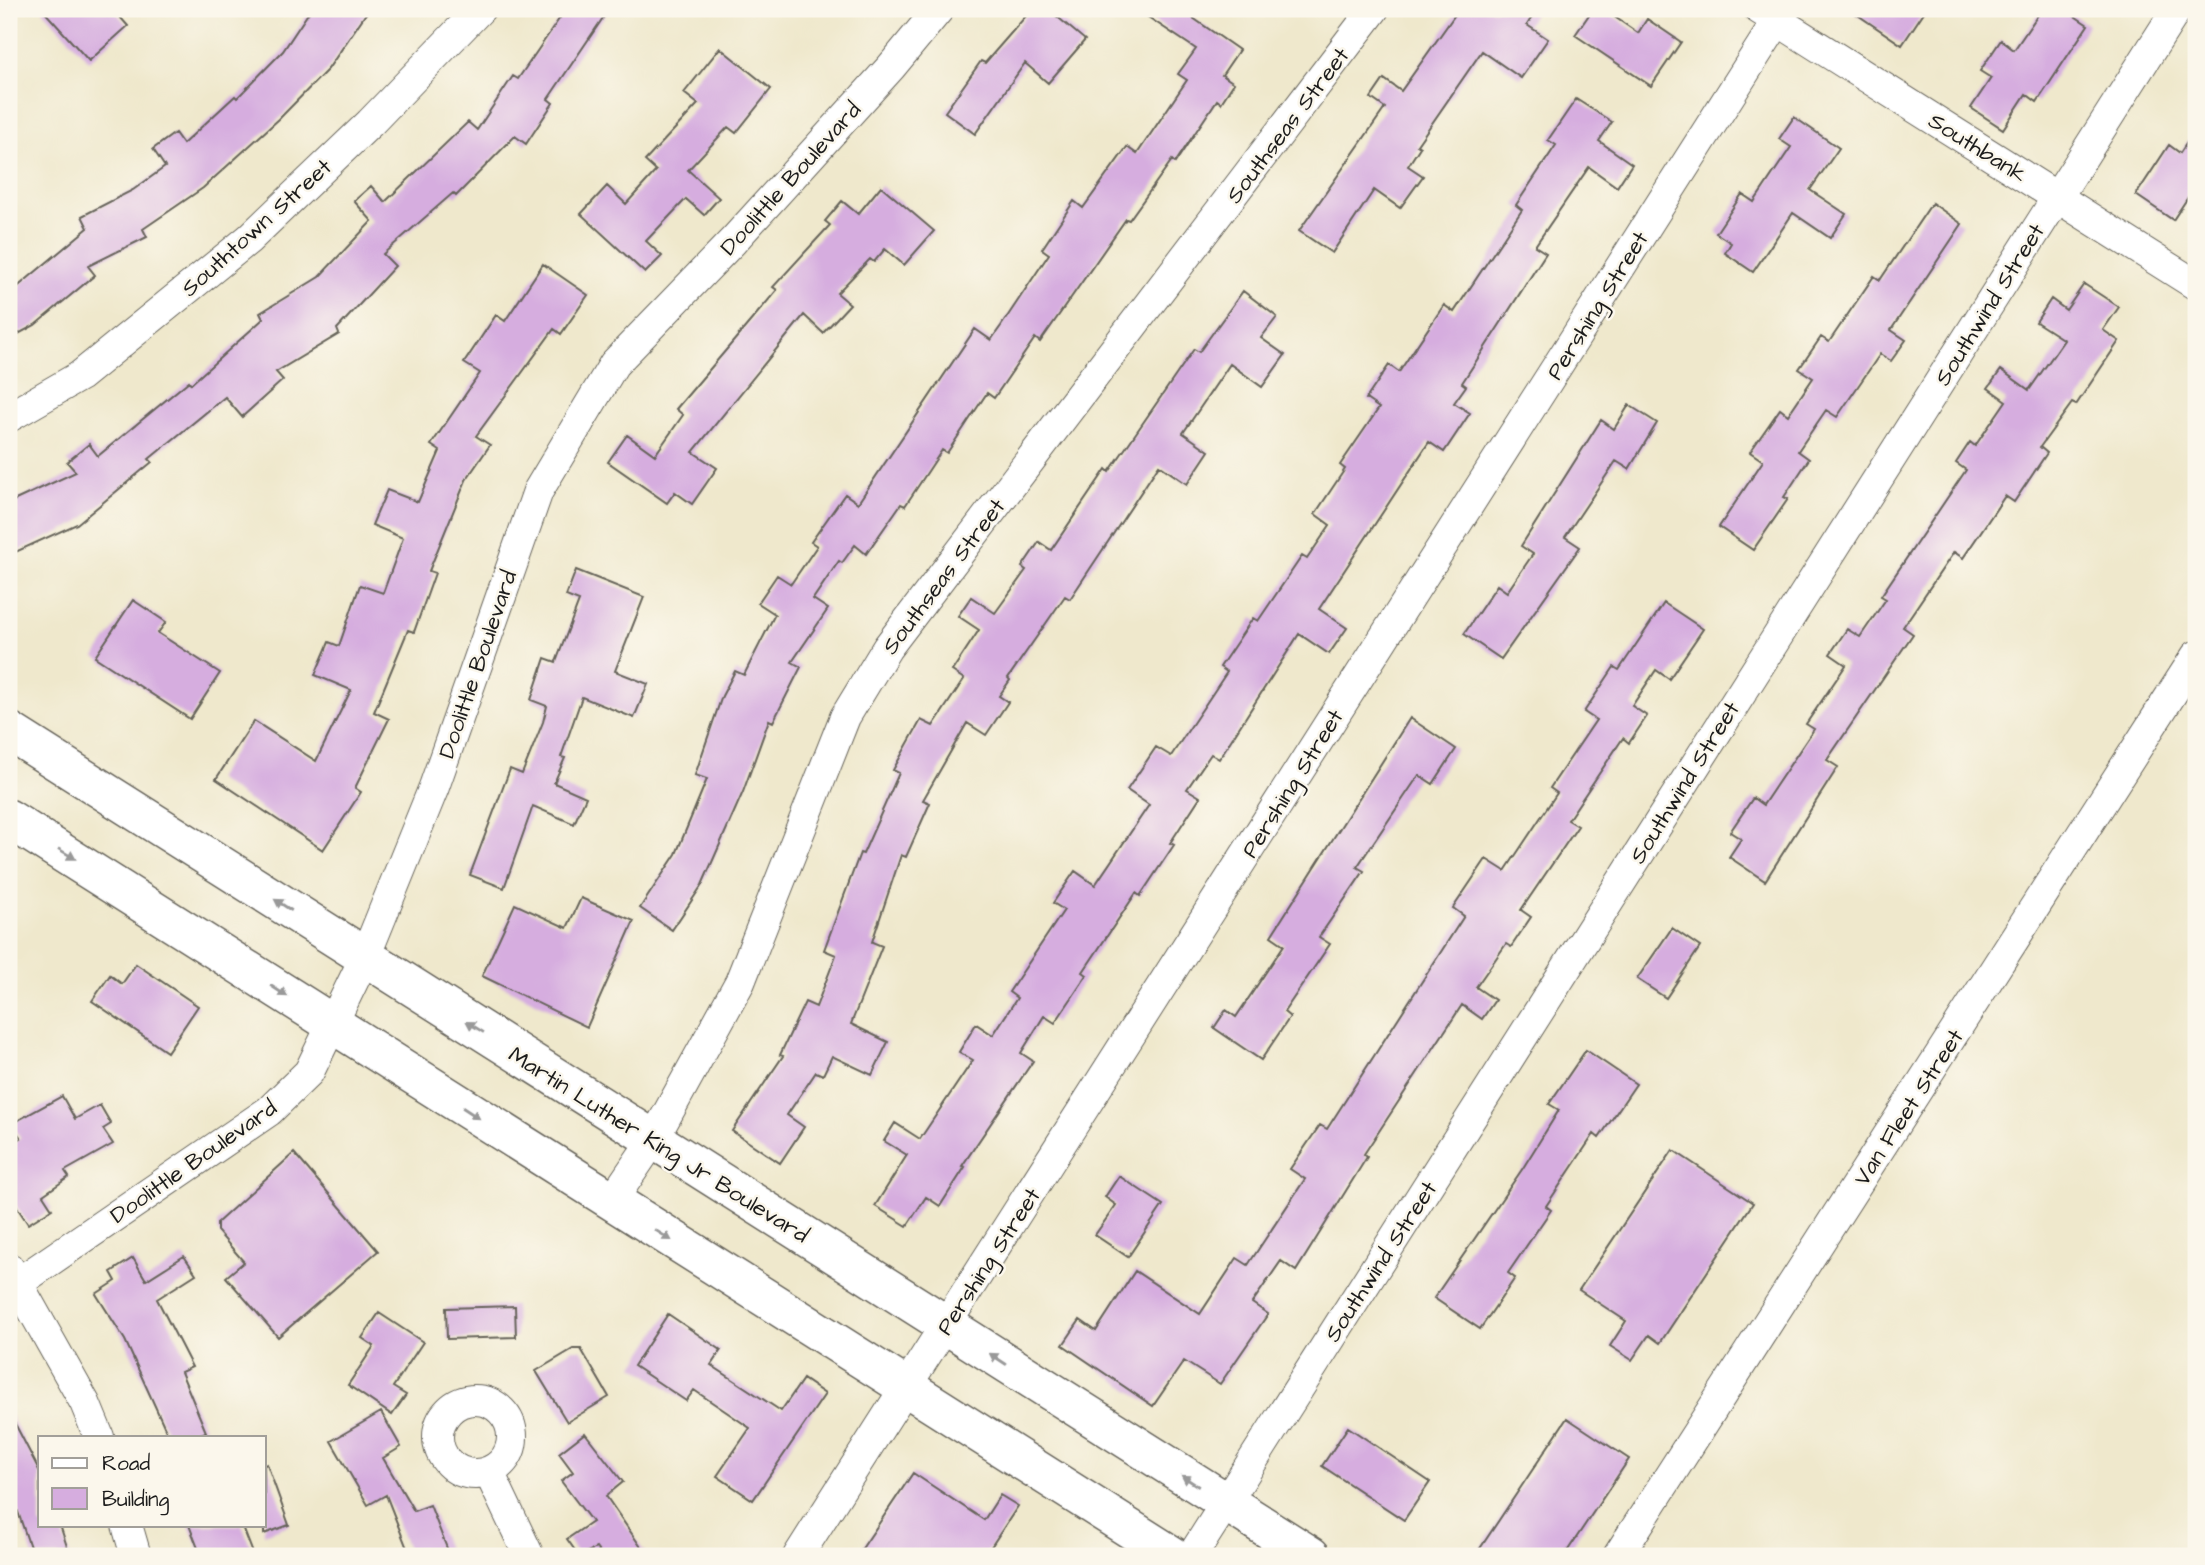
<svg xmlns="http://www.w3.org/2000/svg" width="2205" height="1565" font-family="'Architects Daughter',sans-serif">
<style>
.building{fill:#d6addf}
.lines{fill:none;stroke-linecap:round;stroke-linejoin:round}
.street-casing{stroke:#66635a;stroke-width:32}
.secondary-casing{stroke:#66635a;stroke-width:41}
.street{stroke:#fff;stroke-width:30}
.secondary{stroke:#fff;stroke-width:38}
.oneway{fill:#999}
.labels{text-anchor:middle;stroke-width:5;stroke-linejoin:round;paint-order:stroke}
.street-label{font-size:23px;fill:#1c1c1c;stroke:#fbf7ec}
</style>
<rect width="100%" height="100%" fill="#fbf7ec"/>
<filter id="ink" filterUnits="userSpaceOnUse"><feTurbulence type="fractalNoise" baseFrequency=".0143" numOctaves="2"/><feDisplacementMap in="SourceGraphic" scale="14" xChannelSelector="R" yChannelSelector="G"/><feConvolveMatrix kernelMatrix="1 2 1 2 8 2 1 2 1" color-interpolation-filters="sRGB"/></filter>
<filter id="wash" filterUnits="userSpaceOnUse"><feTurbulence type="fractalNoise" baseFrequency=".00686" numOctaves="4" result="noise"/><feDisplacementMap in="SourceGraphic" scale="28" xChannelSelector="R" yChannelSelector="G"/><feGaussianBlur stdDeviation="1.57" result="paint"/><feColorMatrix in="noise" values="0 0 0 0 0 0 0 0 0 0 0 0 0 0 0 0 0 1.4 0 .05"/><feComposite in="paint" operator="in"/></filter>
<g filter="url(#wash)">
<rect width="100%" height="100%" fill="#efe8cc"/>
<g id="blocks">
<path class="building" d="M42,9H113L128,26L89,61Z
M311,9H369L328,69L279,119L203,188L143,229L147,237L88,266L95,275L35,325L9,339V294L88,228L82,216L133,190L165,167L153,149L175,133L183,144L235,96L237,98L283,51Z
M566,9H609L548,99L553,103L526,144L515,136L456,196L453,193L383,254L395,266L337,329L339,334L276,372L283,380L242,417L225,397L149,459L152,462L77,524L9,555V503L76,472L67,462L89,444L98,456L189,381L191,384L263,319L260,313L319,277L372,221L354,201L371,186L385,202L468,122L477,130L513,76L518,79Z
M1032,9H1048L1085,40L1048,83L1025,63L975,134L945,112L981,61L985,63Z
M1136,9H1200L1193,18L1239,50L1222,75L1234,83L1221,103L1217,100L1175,163L1172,160L1129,220L1126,219L1040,342L1035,338L994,398L987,393L947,453L942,450L905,506L901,504L866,554L855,545L842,563L839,561L813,599L828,609L792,662L801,667L773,722L769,720L743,792L702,885L672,930L640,908L676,854L707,779L695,775L722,696L735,671L744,675L775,614L758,603L777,575L791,584L817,546L811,542L845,494L858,503L975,329L991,340L1001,326L1049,254L1042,249L1074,201L1083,208L1127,147L1137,154L1187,80L1178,74L1196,49Z
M1459,9H1537L1527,25L1548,39L1521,78L1482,51L1417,145L1420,147L1408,166L1423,176L1400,208L1374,190L1332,253L1299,231L1385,108L1371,98L1384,79L1401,91Z
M1593,9H1603L1638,33L1647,19L1681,42L1651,86L1575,35Z
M1849,9H1926L1902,45Z
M2042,9H2064L2088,25L2037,102L2026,94L2003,129L1971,108L1991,78L1980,71L2001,40L2014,50Z
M720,48L771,89L736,133L728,127L688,170L719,198L704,215L686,199L646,241L662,256L645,273L581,214L607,186L626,204L656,171L645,161L698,104L684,93Z
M1576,99L1612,122L1599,141L1632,164L1617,187L1589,167L1535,246L1546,253L1462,383L1466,386L1454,403L1470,413L1444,452L1429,442L1319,609L1347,628L1329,654L1299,634L1219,759L1211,754L1187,789L1200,797L1170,843L1174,845L1140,896L1136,893L1083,972L1087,975L1055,1023L1044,1016L1021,1053L1033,1061L962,1166L965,1167L940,1206L926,1197L907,1226L875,1206L907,1155L884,1141L895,1123L920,1139L973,1060L959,1052L976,1024L993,1035L1017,998L1009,992L1064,910L1053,903L1075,871L1095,885L1149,805L1127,790L1156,747L1171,756L1227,672L1220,667L1253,618L1258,621L1302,556L1307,559L1330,525L1315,514L1345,469L1340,465L1379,408L1366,399L1389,365L1399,372L1444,305L1454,312L1522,210L1516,205L1556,145L1548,140Z
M1794,117L1839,148L1810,190L1846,214L1830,238L1793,213L1753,272L1725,253L1731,243L1716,233L1742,194L1754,202L1791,147L1779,139Z
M2196,129V185L2173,220L2136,195L2169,145L2180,153Z
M881,186L934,231L904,265L885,249L874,262L870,259L837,293L850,304L823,333L804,315L693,452L717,468L692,504L675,492L667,503L608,462L627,435L655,455L683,415L676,409L777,290L773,287L830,225L825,221L842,201L858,214Z
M1932,203L1962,224L1891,330L1906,340L1891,361L1880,354L1837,417L1826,410L1798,451L1809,459L1784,497L1788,499L1753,550L1719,527L1763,461L1750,452L1780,409L1788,415L1813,378L1799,369L1821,337L1829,342L1874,276L1880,280Z
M543,264L588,295L561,334L554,329L476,436L490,445L466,480L429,571L435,573L414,632L408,630L374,712L389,719L355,788L361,792L323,850L216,779L254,721L316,761L351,690L315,675L329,642L339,646L360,585L383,593L403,538L372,525L387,490L418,502L440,451L431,445L480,373L464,363L496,315L505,321Z
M2084,284L2119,307L2103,330L2119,341L2076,405L2072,403L2040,447L2047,453L2014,502L2005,496L1963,558L1954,552L1903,627L1913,634L1827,760L1838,767L1765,881L1729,857L1741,839L1730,832L1753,798L1763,805L1814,729L1806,724L1846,665L1830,654L1847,629L1860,637L1886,599L1881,596L1966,470L1956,463L1970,442L1975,446L2006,401L1988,388L2001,370L2029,390L2064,340L2036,322L2051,299L2066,310Z
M1243,291L1277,317L1261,338L1285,355L1262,387L1230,364L1183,433L1209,451L1187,484L1159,465L1070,599L1065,596L1008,678L1010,680L999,696L1008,702L986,735L967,723L923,800L930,803L906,857L901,855L872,942L882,946L851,1024L888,1042L872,1075L832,1056L823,1075L816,1072L787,1115L804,1127L780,1163L732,1131L783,1056L780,1055L805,1002L816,1007L836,955L824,950L860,853L863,854L899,773L893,770L921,720L933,726L964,679L952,671L979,630L958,616L971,597L995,613L1026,570L1022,567L1039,542L1051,550L1106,469L1109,472L1194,349L1199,352Z
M1629,405L1657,423L1629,469L1616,461L1565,537L1580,547L1501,659L1464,634L1497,585L1507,592L1533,554L1521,546L1601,420L1614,429Z
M576,570L644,597L615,671L648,684L634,718L582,697L561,757L565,758L554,783L586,797L574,824L533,806L504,888L470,875L510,769L522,774L543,722L547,706L531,700L545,658L556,662L579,601L566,596Z
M133,600L166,622L158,633L220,673L190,719L95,657Z
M1664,603L1703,629L1669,679L1656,670L1632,706L1647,716L1629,743L1623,738L1568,820L1578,826L1521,910L1531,917L1511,947L1506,944L1476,987L1495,1000L1482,1019L1462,1005L1364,1154L1367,1157L1296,1271L1281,1261L1252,1303L1268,1314L1220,1384L1184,1361L1153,1406L1063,1345L1080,1320L1096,1331L1135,1271L1200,1314L1237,1258L1248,1265L1305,1179L1290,1169L1320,1125L1327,1129L1464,916L1453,908L1486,859L1505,871L1557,793L1550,788L1596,720L1584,712L1614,667L1619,670Z
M1410,718L1456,749L1433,784L1419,775L1357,867L1364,871L1319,937L1330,944L1284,1012L1290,1017L1261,1060L1214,1028L1226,1010L1236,1017L1284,945L1271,936Z
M581,898L634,921L587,1027L482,976L515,904L567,928Z
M1672,928L1700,947L1666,998L1637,979Z
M136,964L198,1006L167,1052L92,1001L110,975L122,984Z
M1586,1050L1636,1084L1599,1138L1594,1134L1546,1206L1551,1210L1508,1273L1515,1278L1480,1329L1434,1298L1523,1168L1559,1110L1549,1104Z
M62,1096L75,1119L100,1105L111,1124L103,1129L113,1144L65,1171L69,1177L43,1195L52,1209L28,1224L9,1195V1146L21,1138L11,1124Z
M1673,1150L1753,1203L1660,1343L1649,1335L1632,1360L1610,1346L1626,1321L1579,1290Z
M294,1153L378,1251L278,1337L226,1277L244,1262L217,1231V1223Z
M1119,1176L1163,1205L1128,1257L1095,1235L1116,1205L1105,1197Z
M184,1256L196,1274L157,1299L192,1367L181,1372L206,1432L193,1437H169L125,1340L96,1294L116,1281L111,1272L133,1258L146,1280Z
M515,1306L516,1337L447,1339L446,1308Z
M379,1313L423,1342L393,1387L406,1395L392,1415L348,1385L374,1346L362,1338Z
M668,1314L721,1350L711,1365L781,1411L803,1379L825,1394L753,1500L717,1476L750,1428L694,1390L686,1401L634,1366Z
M573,1349H581L609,1397L567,1422L536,1371Z
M9,1412L40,1472V1525H60L70,1556H33L16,1506L9,1509Z
M381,1412L401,1447L383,1458L414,1511L430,1505L450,1556H410L386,1495L368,1505L331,1441Z
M1567,1418L1629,1459L1564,1556H1475Z
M1348,1427L1430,1482L1404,1520L1322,1466Z
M585,1433L623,1482L606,1496L647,1556H602L596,1548L579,1556L567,1539L592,1522L561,1481L573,1472L559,1453Z
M267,1464L289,1525L264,1534V1465Z
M913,1473L984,1520L1000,1495L1018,1506L985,1556H857Z
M189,1525H242L254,1556H201Z"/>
</g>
</g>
<g filter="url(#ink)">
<use href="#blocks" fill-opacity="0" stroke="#66635a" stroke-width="2"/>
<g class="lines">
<defs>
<path id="street" d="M1759,9L2196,285
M9,417L80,376L249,239L370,123L480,9
M611,1202L653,1140L740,982L845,717L887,648L1374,9
M9,1268L85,1403L99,1437
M9,1289L269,1111L309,1072L365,957L434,787L538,491L614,364L733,241L891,67L939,9
M438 1437a37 37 0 1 1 74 0a37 37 0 1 1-74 0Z
M489,1472L529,1556
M127,1525L136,1556
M798,1556L1785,9
M1192,1556L2177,9
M1618,1556L2196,656"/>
<path id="secondary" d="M9,731L1311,1556
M9,819L1173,1556"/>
</defs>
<use href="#street" class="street-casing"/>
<use href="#secondary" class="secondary-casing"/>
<use href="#street" class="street"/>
<use href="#secondary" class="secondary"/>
</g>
<defs><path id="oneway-solid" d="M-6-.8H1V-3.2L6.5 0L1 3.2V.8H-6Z" transform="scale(1.75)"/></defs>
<g class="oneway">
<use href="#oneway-solid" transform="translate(67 854) rotate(31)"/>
<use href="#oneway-solid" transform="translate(283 905) rotate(-147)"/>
<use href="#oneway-solid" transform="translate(279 991) rotate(33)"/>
<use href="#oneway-solid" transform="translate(475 1027) rotate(-148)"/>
<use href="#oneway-solid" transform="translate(471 1113) rotate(33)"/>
<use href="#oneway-solid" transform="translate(663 1235) rotate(32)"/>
<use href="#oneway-solid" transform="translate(998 1359) rotate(-147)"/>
<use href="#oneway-solid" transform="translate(1190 1481) rotate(-147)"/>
</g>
</g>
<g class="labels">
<g class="street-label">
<text transform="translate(1287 125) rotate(-53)" y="8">Southseas Street</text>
<text transform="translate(1978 147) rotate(32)" y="8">Southbank</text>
<text transform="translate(790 178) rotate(-48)" y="8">Doolittle Boulevard</text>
<text transform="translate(256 227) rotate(-42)" y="8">Southtown Street</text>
<text transform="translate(1989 304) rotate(-58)" y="8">Southwind Street</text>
<text transform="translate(1597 305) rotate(-58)" y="8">Pershing Street</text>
<text transform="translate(943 576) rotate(-53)" y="8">Southseas Street</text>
<text transform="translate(477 664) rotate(-71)" y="8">Doolittle Boulevard</text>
<text transform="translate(1684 782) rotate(-58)" y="8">Southwind Street</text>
<text transform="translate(1292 783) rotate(-58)" y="8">Pershing Street</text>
<text transform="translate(1908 1107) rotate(-57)" y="8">Van Fleet Street</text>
<text transform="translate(659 1144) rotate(32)" y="8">Martin Luther King Jr Boulevard</text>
<text transform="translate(193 1161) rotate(-35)" y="8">Doolittle Boulevard</text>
<text transform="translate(988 1261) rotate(-57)" y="8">Pershing Street</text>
<text transform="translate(1380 1261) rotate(-57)" y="8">Southwind Street</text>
</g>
</g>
<rect width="2205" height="1565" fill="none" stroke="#fbf7ec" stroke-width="35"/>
<rect x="38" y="1436" width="228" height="91" fill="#fbf7ec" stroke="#a29f99" stroke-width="2"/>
<rect x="52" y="1458" width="35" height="10" fill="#ffffff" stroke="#a29f99" stroke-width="2"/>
<text x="102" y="1470" font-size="21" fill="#1c1c1c">Road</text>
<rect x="52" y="1488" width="35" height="21" fill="#d6addf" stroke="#a29f99" stroke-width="2"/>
<text x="102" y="1506" font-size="21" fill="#1c1c1c">Building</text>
</svg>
